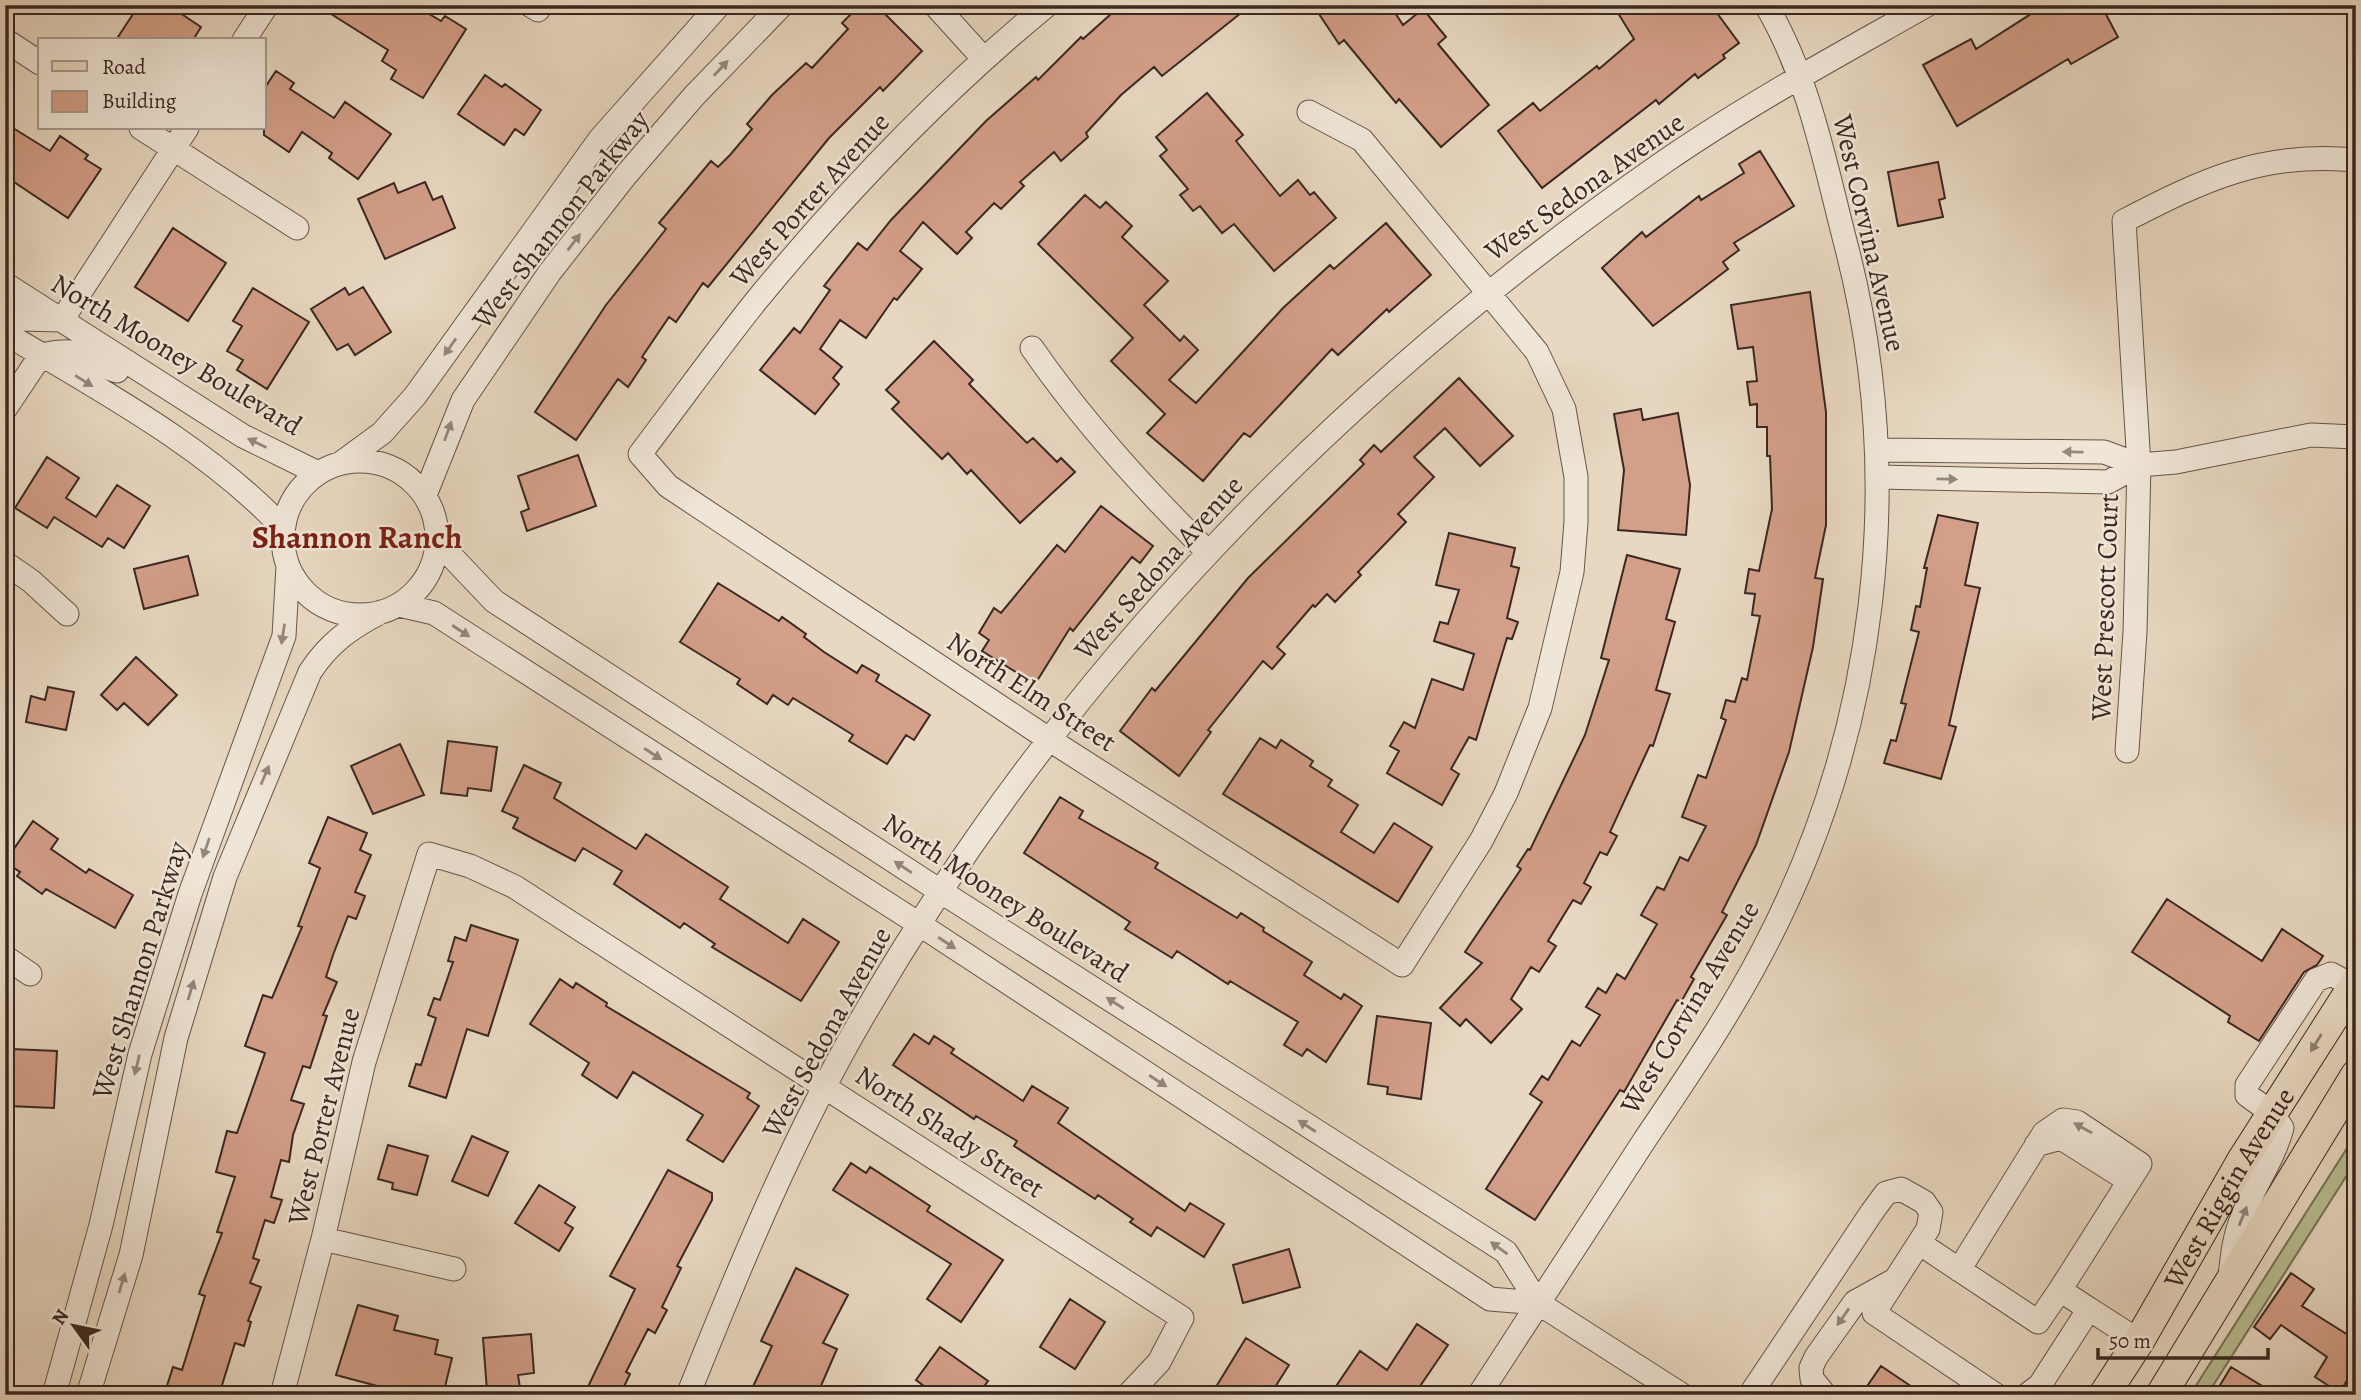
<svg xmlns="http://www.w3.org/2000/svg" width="2361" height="1400" font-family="Alegreya,serif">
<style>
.green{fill:#b7be92;stroke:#78735a;stroke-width:2}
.building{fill:#d49f89;stroke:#392823;stroke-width:2}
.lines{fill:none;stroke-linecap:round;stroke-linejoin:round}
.minor-casing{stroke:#65544a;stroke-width:25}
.major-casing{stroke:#392823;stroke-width:32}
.minor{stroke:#f0e6d7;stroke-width:23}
.major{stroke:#e8d8c1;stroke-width:30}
.oneway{fill:#94877d}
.oneway2{fill:#908072}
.labels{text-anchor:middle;stroke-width:5;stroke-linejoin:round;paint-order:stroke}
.street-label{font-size:28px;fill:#392823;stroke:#f0e6d7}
.quarter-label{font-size:32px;font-weight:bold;fill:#7a1f14;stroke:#f0e6d7}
</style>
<rect width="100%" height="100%" fill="#e8d8c1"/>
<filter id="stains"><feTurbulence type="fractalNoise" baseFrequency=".00286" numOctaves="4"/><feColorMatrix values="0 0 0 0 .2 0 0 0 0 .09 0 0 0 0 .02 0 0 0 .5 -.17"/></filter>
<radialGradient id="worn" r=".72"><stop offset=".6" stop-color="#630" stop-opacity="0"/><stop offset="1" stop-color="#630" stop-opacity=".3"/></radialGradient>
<path class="green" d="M2356,1134V1161L2207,1395H2190Z"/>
<path class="building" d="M139,5H168L201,27L193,40H116Z
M317,5H414L441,21L445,16L466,29L423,98L391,79L396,70L382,61L388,50Z
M860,5H876L922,51L883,91L880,87L829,138L708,287L703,283L676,322L669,317L642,357L646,360L628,387L618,379L576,440L535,412L606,305L666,229L659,223L711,161L718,167L730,155L752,129L747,124L772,95L806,63L812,68L848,29L842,23Z
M1121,5H1251L1162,76L1154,67L1121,95L1086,133L1088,137L1061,161L1054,152L1020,182L1024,186L1001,209L994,203L966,232L972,238L957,254L923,222L900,251L922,269L897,300L894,298L866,338L840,320L820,349L842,367L833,378L839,384L815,414L760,370L794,328L800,333L830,290L824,286L858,243L867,250L891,220L986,121L1036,77L1038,80L1081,37L1083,39Z
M1313,5H1390L1403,25L1423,9L1446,37L1438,44L1489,105L1441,147L1399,99L1396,103L1344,40L1339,44Z
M1613,5H1711L1739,43L1723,55L1725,58L1698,78L1695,74L1659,104L1656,100L1542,188L1498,131L1533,103L1540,111L1597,66L1599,69L1634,39Z
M2045,5H2101L2118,37L2071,64L2068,59L1957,126L1923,65L1971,39L1976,49Z
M276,71L294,83L290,89L334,118L345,102L391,134L358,179L329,158L332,153L302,132L289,152L264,135V89Z
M485,75L502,87L505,84L541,110L524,135L515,129L504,145L458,114Z
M1207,93L1243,135L1236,141L1280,196L1298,180L1310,195L1314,192L1336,218L1274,271L1234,224L1222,233L1200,206L1193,211L1180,195L1188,189L1160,156L1167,150L1156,137Z
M5,123L50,151L60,136L88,155L85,159L101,169L68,218L5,176Z
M1760,151L1794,206L1734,243L1739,250L1723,262L1728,269L1653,326L1602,268L1642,232L1646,237L1699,196L1701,200L1744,173L1739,164Z
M1938,162L1945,198L1939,200L1943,217L1898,226L1888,172Z
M425,182L433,200L442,196L455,228L385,259L358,199L394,183L398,193Z
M1085,195L1100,208L1106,202L1132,226L1122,237L1168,281L1144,305L1180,341L1184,336L1198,350L1169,380L1196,403L1283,308L1330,265L1334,269L1386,223L1431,275L1389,312L1387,309L1338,355L1332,349L1250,437L1244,433L1203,481L1147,433L1165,414L1111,361L1133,338L1038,244Z
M173,228L226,263L188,321L135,287Z
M363,287L391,332L355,355L348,344L337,350L311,309L345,288L349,295Z
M253,288L309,322L267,389L237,370L243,360L227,351L242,326L233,321Z
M1810,292L1826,412V525L1815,578L1823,579L1813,647L1789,752L1756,845L1722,912L1727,915L1691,977L1694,979L1681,1002L1677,1000L1624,1092L1620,1090L1535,1220L1486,1189L1542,1102L1530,1094L1542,1076L1548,1080L1572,1041L1580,1046L1600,1015L1586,1007L1598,988L1606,993L1617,974L1625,979L1657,924L1641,915L1657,887L1664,890L1680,857L1688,861L1706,826L1682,817L1698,775L1706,778L1726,720L1721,718L1726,700L1735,702L1742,678L1747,680L1760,616L1752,615L1755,594L1745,593L1749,569L1759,571L1772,509L1770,456H1767V427H1757V404L1750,405L1747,382L1757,381L1753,347L1738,349L1731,305Z
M934,341L973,380L969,384L1027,443L1033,438L1057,462L1061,458L1075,472L1020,523L971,470L967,474L948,453L942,459L892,409L899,402L886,390Z
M1459,378L1513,436L1480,466L1445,428L1414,457L1434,477L1398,514L1406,522L1358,572L1361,575L1335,602L1327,594L1315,607L1313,605L1277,647L1285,654L1272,669L1263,661L1208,730L1211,732L1179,776L1120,731L1152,688L1155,691L1248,578L1364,464L1360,460L1374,445L1381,452Z
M1641,409L1643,420L1678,413L1690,485L1686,535L1618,530L1624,470L1614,414Z
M578,455L596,506L527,531L521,512L529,509L518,476Z
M47,457L79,478L66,498L96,517L117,485L150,506L124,548L108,538L102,547L54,517L47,528L15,508Z
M1101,506L1153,546L1140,563L1132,557L1073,631L1070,628L1035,684L982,651L989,640L979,633L994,608L1001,613L1057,545L1065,552Z
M1938,515L1978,523L1965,585L1980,588L1949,725L1956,727L1941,779L1884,763L1891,740L1896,741L1906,704L1901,703L1919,632L1911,630L1916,606L1920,607L1927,568H1924Z
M1449,533L1515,548L1511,566L1519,568L1507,618L1518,622L1512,639L1507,638L1476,740L1469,737L1451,769L1459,774L1442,805L1387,773L1399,751L1390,746L1404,722L1415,728L1432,679L1463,690L1474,654L1434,641L1440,622L1448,624L1459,590L1436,585Z
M1627,555L1680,569L1666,619L1675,622L1656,690L1670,694L1653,746L1650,745L1610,832L1617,836L1607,855L1600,852L1584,883L1591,887L1581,904L1573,900L1548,941L1556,946L1539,972L1531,967L1511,999L1522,1009L1491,1043L1466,1019L1460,1026L1440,1008L1482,963L1465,952L1521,869L1517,866L1528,849L1530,850L1585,735L1609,660L1601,658Z
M188,556L198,595L144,609L134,569Z
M718,583L779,621L782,617L806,634L804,637L824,652L857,673L862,665L879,675L876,681L930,715L914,740L906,735L887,764L849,741L853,735L793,698L788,705L773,695L767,704L737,684L740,679L680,642Z
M136,657L177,695L148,725L124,703L117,710L101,695Z
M48,687L74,692L66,730L26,722L31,696L45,700Z
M1260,738L1276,748L1281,740L1313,761L1310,766L1332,780L1328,786L1358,805L1341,832L1374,853L1394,823L1432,847L1398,902L1223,794Z
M448,741L497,747L491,791L468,788L467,796L441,793Z
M400,744L424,795L373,814L351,766Z
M524,765L561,783L554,798L636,849L646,834L728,887L720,899L788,943L803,919L839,942L801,1001L712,947L715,944L684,923L680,928L614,884L622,871L583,848L575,861L513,828L518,818L502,811Z
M1060,797L1083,811L1079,818L1158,863L1155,868L1237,918L1241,913L1264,928L1263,931L1312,962L1304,975L1341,999L1344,994L1362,1006L1326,1062L1307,1049L1302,1056L1284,1045L1298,1022L1230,981L1228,984L1177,951L1172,958L1125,929L1130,922L1024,853Z
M328,817L367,833L360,850L371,855L355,892L365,896L356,919L348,916L333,955L326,977L337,982L323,1015L327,1016L310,1068L303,1066L291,1100L304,1104L293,1135L289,1162L281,1160L271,1197L282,1200L274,1223L265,1220L253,1258L259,1260L250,1283L261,1287L248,1321L251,1322L244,1346L235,1343L219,1395H164L173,1367L182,1370L205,1296L199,1294L222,1233L217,1232L235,1177L216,1172L227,1131L237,1133L265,1053L245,1046L263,995L272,998L302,927L298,926L320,868L309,863Z
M33,821L58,839L51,849L86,873L89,869L133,895L115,928L46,889L42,894L17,876L20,872L5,862Z
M2167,899L2262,961L2282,929L2323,956L2317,965L2304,972L2259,1041L2228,1022L2230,1016L2132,952Z
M471,925L518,940L488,1036L467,1029L446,1098L409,1086L416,1064L421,1065L436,1018L428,1015L434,998L440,1000L453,962L448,961L455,937L466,941Z
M560,979L573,988L576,983L607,1003L606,1006L750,1093L747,1098L759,1106L723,1162L687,1140L703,1115L633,1072L617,1098L582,1075L589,1063L530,1024Z
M1377,1016L1431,1023L1421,1099L1387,1094L1388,1087L1368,1084Z
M914,1034L929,1044L934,1036L954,1049L951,1053L1023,1101L1032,1086L1068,1108L1058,1123L1185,1211L1190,1203L1224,1224L1204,1257L1157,1227L1151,1236L1130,1222L1133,1219L1098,1195L1095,1199L1014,1146L1017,1141L976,1116L974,1119L893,1065Z
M11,1049L57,1051L54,1108L8,1106Z
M472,1136L508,1152L488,1196L452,1181Z
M388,1145L428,1156L417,1195L392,1189L393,1183L378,1179Z
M851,1163L866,1173L870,1167L930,1206L927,1211L1003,1260L961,1322L927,1299L951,1264L833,1190Z
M668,1170L712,1193V1200L677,1266L681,1268L662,1307L667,1310L655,1333L648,1329L626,1372L630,1374L620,1395H584L635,1289L610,1276Z
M539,1185L575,1207L565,1223L573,1228L559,1251L515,1223Z
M1289,1249L1300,1287L1243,1303L1233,1265Z
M796,1268L848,1295L823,1343L837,1349L817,1395H749L772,1346L761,1341Z
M2291,1273L2314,1289L2302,1306L2356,1340V1388L2346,1382L2340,1393L2315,1377L2327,1357L2281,1325L2270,1339L2254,1327Z
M1070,1299L1105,1322L1075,1369L1040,1347Z
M358,1305L398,1316L394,1330L438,1340L435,1354L452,1358L443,1395H411L336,1375Z
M1417,1324L1448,1345L1414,1395H1330L1360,1351L1387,1370Z
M531,1334L534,1373L518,1375L520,1388L487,1391L483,1338Z
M1246,1338L1289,1365L1270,1395H1211Z
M940,1347L988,1381L978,1395H936L916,1380Z
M1881,1366L1924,1395H1861Z
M2231,1367L2277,1395H2214Z"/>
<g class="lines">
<defs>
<path id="minor" d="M530,5L538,10
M935,5L983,58
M1047,5C940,93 844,194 756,301C716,351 679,403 640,454L668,486L1050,740L1402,965L1481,841L1506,793L1540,708L1572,572L1576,522V477L1564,409L1537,352L1362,140L1309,112
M5,40L40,63
M244,40L267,5
M141,128L297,228
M5,284L243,436L318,473
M5,309L21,319L62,320L187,128
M5,333C100,390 207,447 283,528
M1032,348C1084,423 1143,488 1208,552
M5,409L41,355C90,345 79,360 117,371
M1878,450L2104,452L2139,465
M283 538a77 77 0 1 1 154 0a77 77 0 1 1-154 0Z
M341,463L382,433L415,396L600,139L719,5
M1879,477L2108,482L2139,465L2176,462L2311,435L2356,437
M425,495L463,400L550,272L626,175L694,96L782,5
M437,541L494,601L940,891L1506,1252L1538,1303L1682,1395
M5,563L31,581L67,614
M399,605L434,613L919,924L1490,1299L1538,1303
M2127,751L2135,632L2139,465L2124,221C2203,180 2263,151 2356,160
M5,957L30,974
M2036,1145L2061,1138L2129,1181
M323,1239L454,1269
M1919,1243L2038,1322L2060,1290L2089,1309
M1959,1270L2044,1133L2063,1120L2077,1122L2140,1164L2060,1290
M2230,1277C2232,1257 2234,1237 2242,1218C2253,1187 2273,1161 2282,1128L2272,1113L2247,1095V1085L2316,980L2331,974L2353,986
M54,1395L101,1225L140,1054L190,894L284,636L288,566
M88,1395L131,1255L176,1038L225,877L310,672C329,643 350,628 381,612
M282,1395L323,1239L364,1062L429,854L470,866L515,887L1182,1318L1159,1362L1128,1395
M688,1395C740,1265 794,1134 865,1013C1064,670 1340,387 1664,162C1748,104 1839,55 1927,5
M1479,1395C1534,1310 1589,1225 1644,1141C1685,1080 1727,1019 1761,954C1877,736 1908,480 1845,241C1824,160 1809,78 1766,5
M1750,1395L1872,1212L1886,1193L1901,1189L1924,1202L1931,1212L1928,1229L1874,1313L1996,1395
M1825,1395L1812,1379L1811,1368L1816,1357L1855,1302L1891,1282
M2027,1395L2040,1385L2089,1309L2139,1341"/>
<g id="major">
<path id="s1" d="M2104,1395L2139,1341L2243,1159L2356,982"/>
<path d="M2161,1395L2356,1075"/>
</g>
</defs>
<use href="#minor" class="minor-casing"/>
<use href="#major" class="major-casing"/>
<use href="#minor" class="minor"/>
<use href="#major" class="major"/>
</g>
<defs><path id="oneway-solid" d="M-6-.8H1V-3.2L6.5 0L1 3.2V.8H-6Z" transform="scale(1.75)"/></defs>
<g class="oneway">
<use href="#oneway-solid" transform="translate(721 68) rotate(-47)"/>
<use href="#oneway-solid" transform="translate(574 242) rotate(-52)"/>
<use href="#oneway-solid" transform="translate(450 347) rotate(125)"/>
<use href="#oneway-solid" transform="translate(84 381) rotate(32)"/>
<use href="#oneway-solid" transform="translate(448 431) rotate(-70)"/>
<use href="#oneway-solid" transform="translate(257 443) rotate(-154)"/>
<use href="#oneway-solid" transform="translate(2073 452) rotate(-179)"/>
<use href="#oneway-solid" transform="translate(1947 479) rotate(1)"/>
<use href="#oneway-solid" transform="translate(461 631) rotate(33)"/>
<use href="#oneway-solid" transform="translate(283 634) rotate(99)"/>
<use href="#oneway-solid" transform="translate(653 754) rotate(33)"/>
<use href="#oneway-solid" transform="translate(265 775) rotate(-67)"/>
<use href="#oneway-solid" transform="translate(206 848) rotate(109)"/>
<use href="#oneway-solid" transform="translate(903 867) rotate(-147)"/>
<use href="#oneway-solid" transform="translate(947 943) rotate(33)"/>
<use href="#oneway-solid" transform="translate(191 990) rotate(-73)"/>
<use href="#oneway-solid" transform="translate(1115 1003) rotate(-147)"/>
<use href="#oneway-solid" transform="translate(137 1065) rotate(103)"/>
<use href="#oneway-solid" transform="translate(1158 1081) rotate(33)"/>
<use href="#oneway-solid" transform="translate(1307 1126) rotate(-147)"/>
<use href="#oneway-solid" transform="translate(2083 1128) rotate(-151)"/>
<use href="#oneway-solid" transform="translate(2243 1216) rotate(-68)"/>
<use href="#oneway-solid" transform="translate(1499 1248) rotate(-144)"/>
<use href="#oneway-solid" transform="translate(122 1283) rotate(-73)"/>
<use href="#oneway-solid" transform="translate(1843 1317) rotate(125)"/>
</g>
<use class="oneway2" href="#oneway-solid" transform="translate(2316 1043) rotate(122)"/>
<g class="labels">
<g class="street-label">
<text transform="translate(1584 186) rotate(-35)" y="10">West Sedona Avenue</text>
<text transform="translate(809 199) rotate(-48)" y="10">West Porter Avenue</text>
<text transform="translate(560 219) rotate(-52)" y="10">West Shannon Parkway</text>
<text transform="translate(1870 233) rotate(77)" y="10">West Corvina Avenue</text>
<text transform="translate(177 354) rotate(31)" y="10">North Mooney Boulevard</text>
<text transform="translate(1158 567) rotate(-48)" y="10">West Sedona Avenue</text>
<text transform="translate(2104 607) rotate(-88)" y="10">West Prescott Court</text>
<text transform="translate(1032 691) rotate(33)" y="10">North Elm Street</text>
<text transform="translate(1006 897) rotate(33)" y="10">North Mooney Boulevard</text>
<text transform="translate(139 970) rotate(-73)" y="10">West Shannon Parkway</text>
<text transform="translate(1689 1007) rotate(-59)" y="10">West Corvina Avenue</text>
<text transform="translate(826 1032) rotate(-61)" y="10">West Sedona Avenue</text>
<text transform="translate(323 1116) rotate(-76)" y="10">West Porter Avenue</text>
<text transform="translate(950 1131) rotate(33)" y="10">North Shady Street</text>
<text dy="10" stroke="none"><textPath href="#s1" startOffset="242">West Riggin Avenue</textPath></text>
</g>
<g class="quarter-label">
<text x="357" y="548">Shannon Ranch</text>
</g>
</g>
<rect width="2361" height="1400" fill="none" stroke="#e8d8c1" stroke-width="28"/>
<rect x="7" y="7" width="2347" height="1386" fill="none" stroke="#392823" stroke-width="3.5"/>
<rect x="14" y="14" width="2333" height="1372" fill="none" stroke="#392823" stroke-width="2"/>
<rect x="38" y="38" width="228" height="91" fill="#f0e6d7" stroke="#a79a8f" stroke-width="2"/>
<rect x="52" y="61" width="35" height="10" fill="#e8d8c1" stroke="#a79a8f" stroke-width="2"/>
<text x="102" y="74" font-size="21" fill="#392823">Road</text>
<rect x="52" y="91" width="35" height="21" fill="#d49f89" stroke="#a79a8f" stroke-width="2"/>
<text x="102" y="108" font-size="21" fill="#392823">Building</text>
<g transform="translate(74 1326) rotate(303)" stroke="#f0e6d7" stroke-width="5" paint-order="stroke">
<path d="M0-5L12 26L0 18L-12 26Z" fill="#392823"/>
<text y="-10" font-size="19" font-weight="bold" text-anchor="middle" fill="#392823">N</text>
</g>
<path d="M2098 1348v10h170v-10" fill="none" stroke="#392823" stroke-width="3.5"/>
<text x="2109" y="1348" font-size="21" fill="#392823" stroke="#f0e6d7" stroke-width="5" paint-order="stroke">50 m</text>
<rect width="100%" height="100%" filter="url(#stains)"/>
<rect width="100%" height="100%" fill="url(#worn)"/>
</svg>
